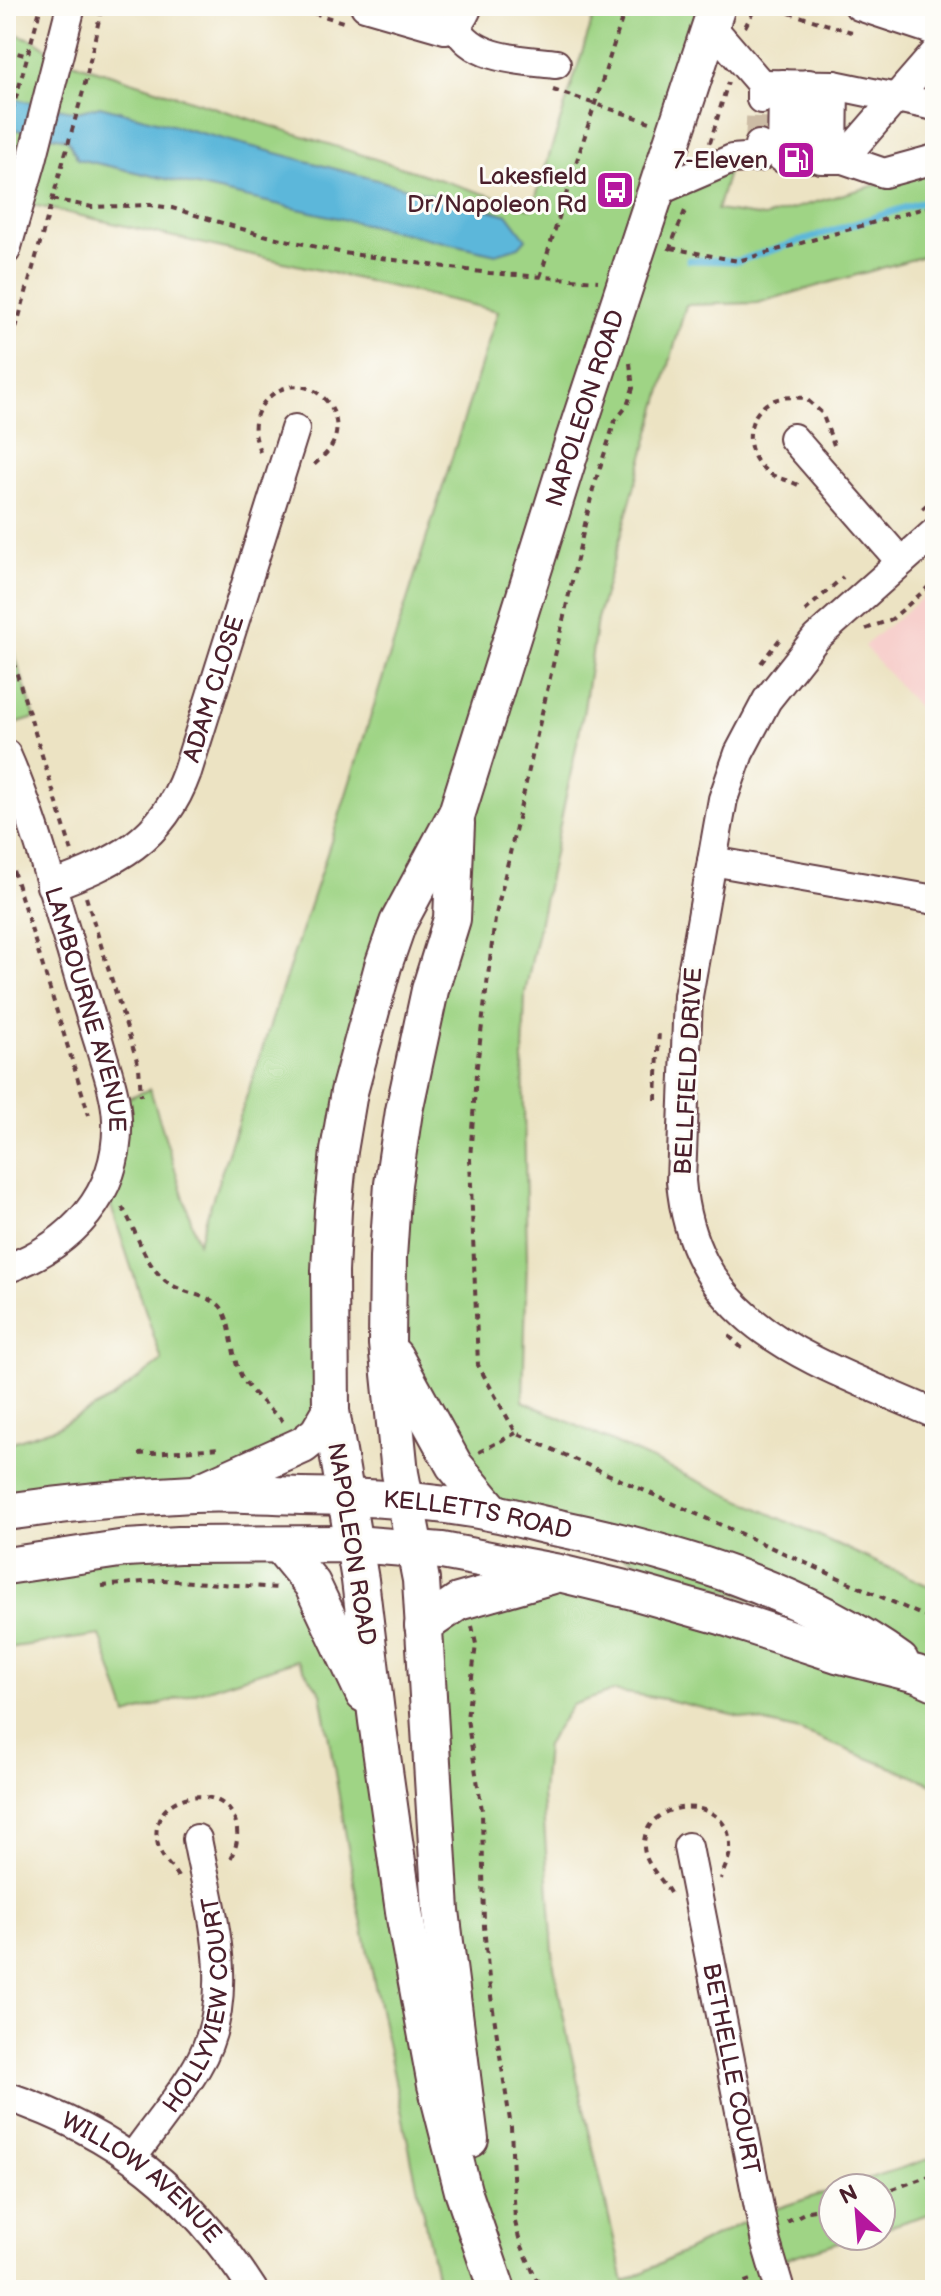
<svg xmlns="http://www.w3.org/2000/svg" width="941" height="2296" font-family="'Balsamiq Sans',sans-serif">
<style>
.built{fill:#f7d0cd}
.green{fill:#9fd485;stroke:#747a58;stroke-width:2}
.water{fill:#5cb7da;stroke:#536b82;stroke-width:2}
.lines{fill:none;stroke-linecap:round;stroke-linejoin:round}
.stream{stroke:#5cb7da;stroke-width:7}
.minor-tunnel{stroke:#ccbca5;stroke-width:28;stroke-dasharray:28 14;stroke-linecap:butt}
.minor-casing{stroke:#623c42;stroke-width:32}
.major-casing{stroke:#623c42;stroke-width:40}
.path{stroke:#623c42;stroke-width:4;stroke-dasharray:6 6;stroke-linecap:butt}
.minor{stroke:#fff;stroke-width:28}
.major{stroke:#fff;stroke-width:36}
.labels{text-anchor:middle;stroke-width:6;stroke-linejoin:round;paint-order:stroke}
.poi-label{font-size:24px;fill:#4a1f2b;stroke:#fdfcf7;text-anchor:end}
.street-label{font-size:24px;fill:#4a1f2b;stroke:#fdfcf7}
</style>
<rect width="100%" height="100%" fill="#fdfcf7"/>
<filter id="ink" filterUnits="userSpaceOnUse"><feTurbulence type="fractalNoise" baseFrequency=".0125" numOctaves="2"/><feDisplacementMap in="SourceGraphic" scale="16" xChannelSelector="R" yChannelSelector="G"/><feConvolveMatrix kernelMatrix="1 2 1 2 8 2 1 2 1" color-interpolation-filters="sRGB"/></filter>
<filter id="wash" filterUnits="userSpaceOnUse"><feTurbulence type="fractalNoise" baseFrequency=".006" numOctaves="4" result="noise"/><feDisplacementMap in="SourceGraphic" scale="32" xChannelSelector="R" yChannelSelector="G"/><feGaussianBlur stdDeviation="1.8" result="paint"/><feColorMatrix in="noise" values="0 0 0 0 0 0 0 0 0 0 0 0 0 0 0 0 0 1.4 0 .05"/><feComposite in="paint" operator="in"/></filter>
<g filter="url(#wash)">
<rect width="100%" height="100%" fill="#ece3c3"/>
<path class="built" d="M935,587V727L864,646Z"/>
<path class="green" d="M597,6H717L658,189L732,159L717,210L764,217L935,168V253L757,303L686,305L597,619L584,709L525,993L523,1058L527,1258L523,1401L935,1589V1785L800,1731L664,1699L613,1691L572,1705L546,1745L542,1794L554,1966L569,2044L624,2282L760,2214L833,2190V2236H858L772,2263L780,2290H439L358,1905L321,1693L297,1660L127,1715L100,1635L6,1648V1566L280,1545L377,1721L494,2278L466,2114L423,1626L559,1573L871,1640L493,1512L387,1344L457,816L365,1027L331,1411L196,1493L6,1512V1444L55,1428L111,1399L162,1361L104,1185L115,1103L150,1089L198,1243L338,820L498,311L20,202L6,250V31L34,40L59,57L81,65L532,209Z
M6,627L35,718L6,727Z
M935,2157V2212L881,2229V2188H839Z"/>
<path class="water" d="M6,91L9,98L77,112L100,106L508,215L526,239L519,247L496,254L78,159L67,139L6,128Z"/>
<g class="lines">
<path class="stream" d="M689,260L738,261L935,198"/>
</g>
</g>
<g filter="url(#ink)">
<g class="lines">
<path class="minor-tunnel" d="M759,145L761,99"/>
<defs>
<g id="minor">
<path d="M365,6L445,29C459,25 463,19 468,6"/>
<path d="M859,6L935,31"/>
<path d="M456,26C472,60 523,60 556,64"/>
<path d="M711,26L761,84V99"/>
<path d="M761,84L834,85L935,106"/>
<path d="M808,84L809,158"/>
<path d="M782,158L783,84"/>
<path d="M821,159H843L935,53"/>
<path d="M833,159L834,85"/>
<path d="M843,159L884,173L935,159"/>
<path d="M658,191L732,159L759,157V145"/>
<path d="M6,250L32,160L71,6"/>
<path d="M793,438L901,562"/>
<path d="M935,532L816,638L767,700L739,753L723,799L688,996L681,1181C694,1331 818,1361 935,1414"/>
<path id="s1" d="M6,754C34,817 51,885 71,950C80,981 89,1012 99,1043C106,1068 116,1094 117,1120C120,1195 71,1245 6,1269"/>
<path d="M712,861L935,900"/>
<path id="s2" d="M51,886C116,862 162,841 187,772L295,429"/>
<path id="s3" d="M688,1847L766,2243L780,2290"/>
<path id="s4" d="M6,2096C117,2133 190,2192 253,2290"/>
<path id="s5" d="M133,2157C154,2127 179,2098 197,2067C239,1997 211,1913 197,1839"/>
</g>
<g id="major">
<path d="M456,823L452,919L430,990L404,1111L393,1184L388,1257L387,1344L400,1473L421,1580L441,1911L470,2139"/>
<path d="M394,1356L454,1465L493,1512"/>
<path d="M203,1490L303,1445L318,1433L331,1411"/>
<path id="s6" d="M6,1512C68,1503 130,1497 193,1494C229,1492 265,1495 301,1496C366,1497 431,1500 494,1513C516,1517 537,1524 559,1528C678,1553 800,1589 900,1661"/>
<path d="M280,1545L312,1584L364,1694"/>
<path d="M6,1566L126,1548L179,1545L354,1544L442,1551L559,1573L629,1590L721,1616L837,1654L917,1674L935,1682"/>
<path d="M423,1626L458,1602L550,1576"/>
<path id="s7" d="M497,2290L463,2191L436,2085L405,1918L377,1721L360,1580L331,1411L330,1271L333,1211L339,1151L349,1092L383,966L398,923L457,813L572,446L717,6"/>
</g>
</defs>
<use href="#minor" class="minor-casing"/>
<use href="#major" class="major-casing"/>
<path class="path" d="M291,6L346,23
M766,6L852,32
M745,27L753,12L760,6
M6,50L28,56
M553,90L650,122
M6,134L41,6
M710,143L728,82
M52,199L92,207L150,205L172,208L259,234L344,253L489,273L598,281
M671,248L738,261L935,205
M669,250L687,206
M540,277L626,6
M6,363L84,88L102,6
M630,363L633,388L627,406L615,421L593,489L495,919L476,1074L470,1159L478,1365L516,1433L935,1621
M260,452C258,446 256,439 255,433C251,405 280,379 308,388C331,396 344,424 332,445C327,455 318,460 311,468
M798,485C787,479 774,479 764,469C744,452 745,417 768,403C780,396 792,397 805,398L822,413L834,445
M922,509L935,497
M805,611L843,577
M935,621L930,631L935,636
M866,629L892,619L935,581
M6,639L72,852
M761,663L783,635
M6,848L89,1115
M86,897L139,1067L141,1096
M656,1100L659,1029
M122,1207C138,1232 144,1267 170,1284C183,1293 212,1297 220,1306C232,1320 231,1353 239,1371C248,1392 267,1406 283,1421
M729,1336L743,1349
M479,1452L516,1433
M139,1454L220,1448
M102,1586L163,1580L278,1588
M472,1626L476,1644L467,1719L482,1810L484,1926L490,1990L511,2127L515,2222L520,2242L541,2290
M178,1877C171,1866 161,1858 158,1845C143,1786 242,1777 237,1838C237,1847 232,1854 229,1862
M670,1893C662,1878 643,1864 644,1844C645,1796 733,1793 730,1849C730,1859 723,1870 721,1879
M881,2193L935,2174
M787,2222L808,2211L833,2207
M736,2290L742,2283L750,2280"/>
<use href="#minor" class="minor"/>
<use href="#major" class="major"/>
</g>
</g>
<defs>
<symbol id="fuel-square" viewBox="-11 -11 22 22"><rect x="-9" y="-9" width="18" height="18" rx="4" fill="#b5179e" stroke="#fdfcf7"/><path d="M-5.5-6h7V0h2V4h1.3V-2.5L3-4.5l.8-.8L6-3V5H2.5V1h-1V6h-7ZM-4.2-4.7v3.2H.2V-4.7Z" fill="#fff"/></symbol>
<symbol id="bus-square" viewBox="-11 -11 22 22"><rect x="-9" y="-9" width="18" height="18" rx="4" fill="#b5179e" stroke="#fdfcf7"/><path d="M-5-6H5V4H4V6H2V4H-2V6H-4V4H-5ZM-3.5-4V0h7V-4ZM-3.5 1.2v1.5H-2V1.2ZM2 1.2v1.5H3.5V1.2Z" fill="#fff"/></symbol>
</defs>
<g fill-rule="evenodd">
<use href="#fuel-square" x="774" y="138" width="44" height="44"/>
<use href="#bus-square" x="593" y="168" width="44" height="44"/>
</g>
<g class="labels">
<g class="poi-label">
<text x="768" y="168">7-Eleven</text>
<text x="587" y="184">Lakesfield<tspan x="587" dy="28">Dr/Napoleon Rd</tspan></text>
</g>
<g class="street-label">
<text dy="8" stroke="none"><textPath href="#s7" startOffset="1942">NAPOLEON ROAD</textPath></text>
<text dy="8" stroke="none"><textPath href="#s2" startOffset="272">ADAM CLOSE</textPath></text>
<text dy="8" stroke="none"><textPath href="#s1" startOffset="268">LAMBOURNE AVENUE</textPath></text>
<text transform="translate(688 1071) rotate(-87)" y="8">BELLFIELD DRIVE</text>
<text dy="8" stroke="none"><textPath href="#s6" startOffset="474">KELLETTS ROAD</textPath></text>
<text transform="translate(352 1544) rotate(81)" y="8">NAPOLEON ROAD</text>
<text dy="8" stroke="none"><textPath href="#s5" startOffset="172">HOLLYVIEW COURT</textPath></text>
<text dy="8" stroke="none"><textPath href="#s3" startOffset="226">BETHELLE COURT</textPath></text>
<text dy="8" stroke="none"><textPath href="#s4" startOffset="160">WILLOW AVENUE</textPath></text>
</g>
</g>
<rect width="941" height="2296" fill="none" stroke="#fdfcf7" stroke-width="32"/>
<g transform="translate(857 2212) rotate(334)"><circle r="38" fill="#fdfcf7" stroke="#b5a4a5" stroke-width="2"/>
<path d="M0-6L14 30L0 20L-14 30Z" fill="#b5179e"/>
<text y="-12" font-size="22" font-weight="bold" text-anchor="middle" fill="#4a1f2b">N</text>
</g>
</svg>
